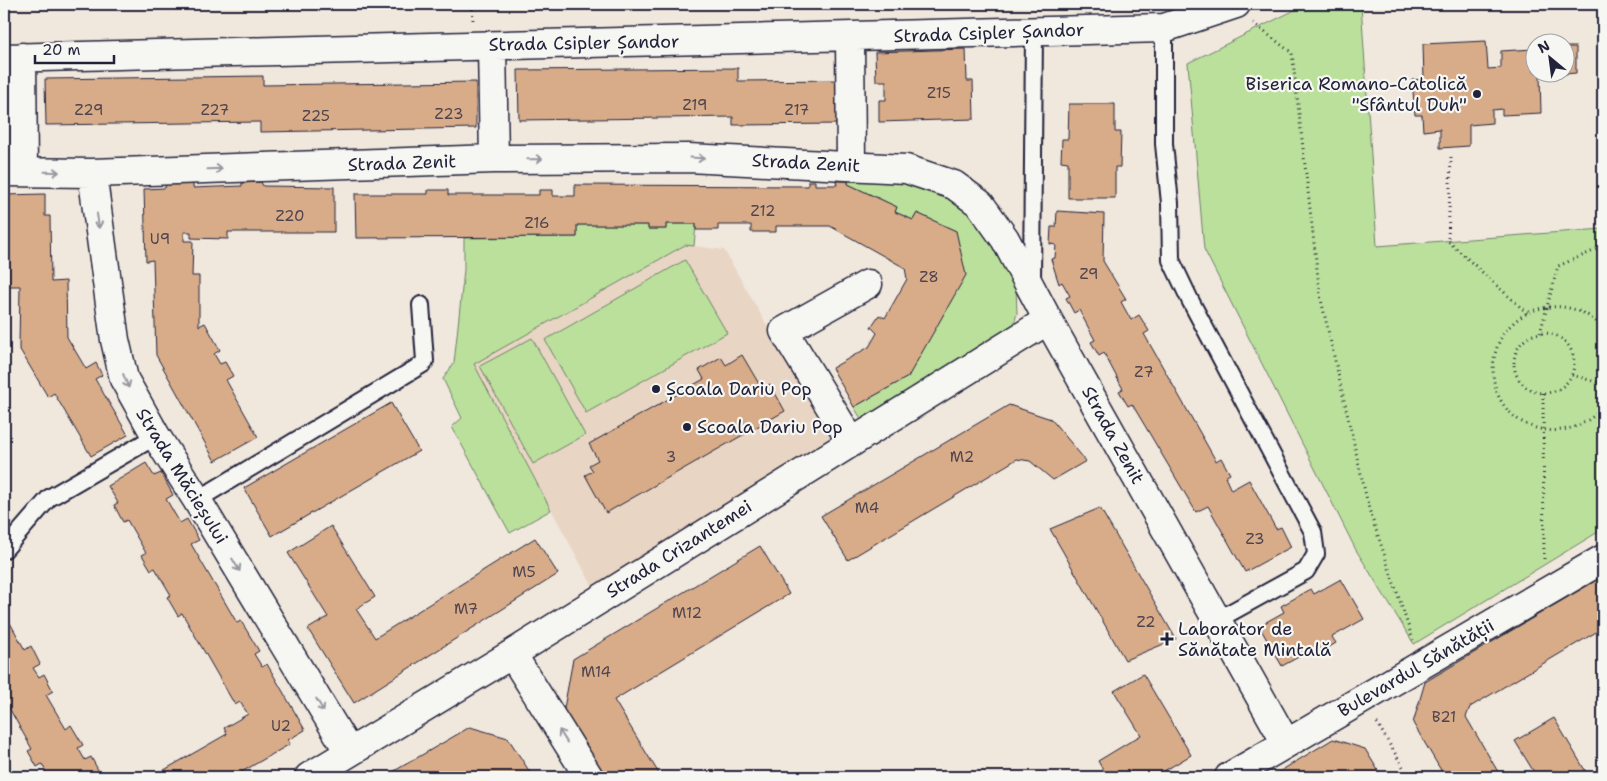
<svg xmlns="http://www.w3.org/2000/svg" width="1607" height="781" font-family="'Shantell Sans',sans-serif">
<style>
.built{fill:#e9d5c4}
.green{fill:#bbe09b;stroke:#6e816b}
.building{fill:#d8ac89;stroke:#22223b}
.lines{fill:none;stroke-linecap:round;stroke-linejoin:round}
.service-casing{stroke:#22223b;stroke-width:20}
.minor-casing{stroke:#22223b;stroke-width:31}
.path{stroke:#22223b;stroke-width:3;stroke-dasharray:1 4;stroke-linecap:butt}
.service{stroke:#f6f6f2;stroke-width:16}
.minor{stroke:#f6f6f2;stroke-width:28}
.oneway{stroke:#9797a0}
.poi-dot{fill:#22223b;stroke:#f6f6f2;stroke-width:2}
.labels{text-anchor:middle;stroke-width:4.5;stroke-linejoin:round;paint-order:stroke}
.number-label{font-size:15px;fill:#50444e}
.street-label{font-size:18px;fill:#22223b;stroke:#f6f6f2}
.poi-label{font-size:18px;fill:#22223b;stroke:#f6f6f2;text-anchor:start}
</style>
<rect width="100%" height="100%" fill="#f0e7dd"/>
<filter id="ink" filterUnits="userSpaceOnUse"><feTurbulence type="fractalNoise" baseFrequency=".02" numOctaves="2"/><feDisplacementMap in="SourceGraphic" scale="10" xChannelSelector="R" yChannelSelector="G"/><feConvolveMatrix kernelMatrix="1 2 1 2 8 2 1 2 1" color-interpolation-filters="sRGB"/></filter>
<g filter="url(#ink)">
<path class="built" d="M685,245L724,250L774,338L844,429L593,587L473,364Z"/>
<path class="green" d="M1307,4H1361L1377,246L1603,229V529L1414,644L1356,550L1204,249L1188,63Z
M850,171L929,186L970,204L1016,287L1017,313L1009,343L868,430L854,407L908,377L956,231L917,213L913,220L895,212L897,207L848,184Z
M666,224H696L694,246L685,245L474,364L551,510L510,533L452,427L462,418L443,379L454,363L464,270V238L577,237V225H648V229H666Z
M685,260L727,333L586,413L545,340Z
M532,338L585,435L533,464L480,366Z"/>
<path class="building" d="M1486,41L1488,69L1501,68V51L1534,49V72H1564V47H1576V73L1540,76L1541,113L1502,115V109L1492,110V123L1469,125V146L1440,148V129L1423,131L1422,115H1415L1412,80L1424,79L1423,44Z
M966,49L967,81H973L974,119L879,122V100H886V81H876L875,52Z
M738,68V81L843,80V124L733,125V117L519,120L518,70Z
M263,76V85L476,82V128L260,132V122L46,125L45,79Z
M4,82H5L6,131H4Z
M1069,104H1115V132H1121L1120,167H1115V198H1068V162L1061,161L1062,139H1068Z
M808,181H815V185H837L836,181H848V184L897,207L895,212L913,220L917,213L956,231L966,275L908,377L854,407L832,368L869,347L877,333L871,327L879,315L885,318L907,279L905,268L830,226H776V232H751V225H718V230H696V224H666V229H648V225H577V237L356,238L355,194H428V190H448V195H539V190H553V196H575V185L808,186Z
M261,182L263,186L334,187V232H228V239L191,238V232H184V241H193L192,276H199V326L205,323L220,350L214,354L220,364L225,362L233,376L226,380L258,437L215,461L156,355L153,260L146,261L144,189L165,188L166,184L193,183V188L242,186V183Z
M45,194V216H50L51,282L66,281L67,337L86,369L96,363L102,375L95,379L128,435L91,456L54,393L48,397L19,348L20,286H5L4,195Z
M1057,211L1104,214L1103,261L1126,299L1121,302L1131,320L1139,315L1149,331L1144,334L1216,461L1221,458L1230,474L1225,477L1231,490L1249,480L1276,529L1281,527L1291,547L1245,572L1208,506L1196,512L1132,404L1128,406L1119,391L1123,389L1104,353L1099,356L1091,342L1095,340L1079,310L1074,313L1066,298L1070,296L1062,282L1059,284L1051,259L1055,258L1056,245L1050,244L1051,227H1056Z
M742,355L762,389L770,384L785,411L606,513L585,475L593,471L589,465L598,460L589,444L704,379L699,370L721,357L726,365Z
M391,403L419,451L272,536L244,488Z
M1009,405L1051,419L1086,461L1053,480L1030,461L1017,459L848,560L821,516Z
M146,463L154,476L161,473L173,495L166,499L180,523L187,519L199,540L191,544L237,623L241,621L259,651L254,654L262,667L267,664L305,730L288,740L290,744L233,777H152L227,734L224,728L248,714L240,702L235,705L182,613L178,616L167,597L171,595L155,568L151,570L142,555L146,553L127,520L123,522L114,505L118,503L108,486Z
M1100,508L1176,639L1125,660L1050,529Z
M331,526L375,597L356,609L375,638L535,538L558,574L354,703L308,629L328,617L288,553Z
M760,546L789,594L614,700L661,777H601L563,714L573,659Z
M1603,576V628L1470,707L1466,717L1501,777H1445L1413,723L1425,682Z
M1341,579L1364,619L1332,637L1336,643L1316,655L1313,649L1282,666L1259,626L1284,612L1281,606L1311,589L1314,594Z
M4,612L25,650L31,646L40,664L33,668L39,677L44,674L53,691L46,695L66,729L71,725L83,745L78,748L85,760L91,757L102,777H49L42,764L37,767L28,751L32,749L4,699Z
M1143,674L1191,755L1154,777H1107L1098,761L1141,735L1114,691Z
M1554,718L1589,777H1537L1515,741Z
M470,727L508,738L533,777L466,776L463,777H384Z
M1333,739L1365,749L1382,777H1279L1277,773Z"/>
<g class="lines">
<defs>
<path id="service" d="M1164,28V144L1170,203L1171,260L1190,300L1313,532L1316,554L1306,571L1217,620
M1032,284L1034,31
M197,500L423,364L425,361L421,305
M4,550L49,498L156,436"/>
<path id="minor" d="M850,37L851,165
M492,46L494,159
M22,57L23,172
M4,58L1164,28L1236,4
M4,172L92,173L494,159L688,158L906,169L954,185L980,204L1005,239L1048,320L1286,743
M92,173L115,340L124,379L156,436L197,500L349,752
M851,441L784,331L868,284
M512,654L589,777
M309,777L512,654L1048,320
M1229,777L1603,559"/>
</defs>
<use href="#service" class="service-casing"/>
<use href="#minor" class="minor-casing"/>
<path class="path" d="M472,4L473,21
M1253,23L1292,53L1320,295L1369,509L1413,640
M1451,157L1448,241L1527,313
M1603,329C1591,313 1570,305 1550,307C1534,308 1521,315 1510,326C1501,335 1496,347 1494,359C1484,423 1560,456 1603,407
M1514 363a30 30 0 1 1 60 0a30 30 0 1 1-60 0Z
M1540,333L1558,266L1603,247
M1572,375L1603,384
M1543,393L1544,562
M1377,723L1409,777"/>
<use href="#service" class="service"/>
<use href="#minor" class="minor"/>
</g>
<defs><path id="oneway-shaft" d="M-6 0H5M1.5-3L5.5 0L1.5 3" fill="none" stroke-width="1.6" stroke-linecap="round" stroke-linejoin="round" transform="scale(1.25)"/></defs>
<g class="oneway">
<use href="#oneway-shaft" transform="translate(697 158) rotate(3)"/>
<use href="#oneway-shaft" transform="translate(535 159) rotate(-1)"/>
<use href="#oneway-shaft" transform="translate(215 169) rotate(-2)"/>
<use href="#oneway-shaft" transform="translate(52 172) rotate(1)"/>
<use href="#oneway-shaft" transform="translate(98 221) rotate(82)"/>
<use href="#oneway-shaft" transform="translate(126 381) rotate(68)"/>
<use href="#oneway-shaft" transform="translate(236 565) rotate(59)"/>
<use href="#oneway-shaft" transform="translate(320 705) rotate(59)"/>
<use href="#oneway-shaft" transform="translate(563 736) rotate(-122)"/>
</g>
</g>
<g class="poi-dot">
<circle cx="1477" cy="94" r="5"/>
<circle cx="656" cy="389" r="5"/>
<circle cx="687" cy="427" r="5"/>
<path d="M1164.5 631.5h5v5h5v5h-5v5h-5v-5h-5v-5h5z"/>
</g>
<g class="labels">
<g class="number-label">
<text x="939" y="98">Z15</text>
<text x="695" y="110">Z19</text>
<text x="89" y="115">Z29</text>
<text x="215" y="115">Z27</text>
<text x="797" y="115">Z17</text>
<text x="449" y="119">Z23</text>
<text x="316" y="121">Z25</text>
<text x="763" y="216">Z12</text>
<text x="290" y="221">Z20</text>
<text x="537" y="228">Z16</text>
<text x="160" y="244">U9</text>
<text x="1089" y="279">Z9</text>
<text x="929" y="282">Z8</text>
<text x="1144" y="377">Z7</text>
<text x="671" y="462">3</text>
<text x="962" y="462">M2</text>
<text x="867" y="513">M4</text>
<text x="1255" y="544">Z3</text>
<text x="524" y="577">M5</text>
<text x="466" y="614">M7</text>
<text x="687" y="618">M12</text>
<text x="1146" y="627">Z2</text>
<text x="596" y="677">M14</text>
<text x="1444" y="722">B21</text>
<text x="281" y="731">U2</text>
</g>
<g class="street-label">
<text transform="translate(989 33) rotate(-2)" y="6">Strada Csipler Șandor</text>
<text transform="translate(584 43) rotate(-1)" y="6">Strada Csipler Șandor</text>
<text transform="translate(402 163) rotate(-2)" y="6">Strada Zenit</text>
<text transform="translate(806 163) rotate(3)" y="6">Strada Zenit</text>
<text transform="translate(1113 435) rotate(61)" y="6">Strada Zenit</text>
<text transform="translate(182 476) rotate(58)" y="6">Strada Măcieșului</text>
<text transform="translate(679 549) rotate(-32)" y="6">Strada Crizantemei</text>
<text transform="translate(1416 668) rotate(-30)" y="6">Bulevardul Sănătății</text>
</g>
<g class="poi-label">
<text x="1467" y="90" text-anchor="end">Biserica Romano-Catolică<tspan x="1467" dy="21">"Sfântul Duh"</tspan></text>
<text x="666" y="395">Școala Dariu Pop</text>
<text x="697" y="433">Scoala Dariu Pop</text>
<text x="1178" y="635">Laborator de<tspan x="1178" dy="21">Sănătate Mintală</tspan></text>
</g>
</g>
<rect width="1607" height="781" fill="none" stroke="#f6f6f2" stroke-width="20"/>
<rect x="10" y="10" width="1587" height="761" fill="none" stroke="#22223b" stroke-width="2" filter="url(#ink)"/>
<g transform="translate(1550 58) rotate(331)"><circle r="24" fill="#f6f6f2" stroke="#a1a1a9"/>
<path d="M0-4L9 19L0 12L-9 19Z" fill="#22223b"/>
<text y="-8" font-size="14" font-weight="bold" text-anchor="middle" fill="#22223b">N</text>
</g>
<path d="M35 55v8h79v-8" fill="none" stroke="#22223b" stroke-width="2.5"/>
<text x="42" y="55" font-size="15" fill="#22223b" stroke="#f6f6f2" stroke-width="4" paint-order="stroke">20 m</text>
</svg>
